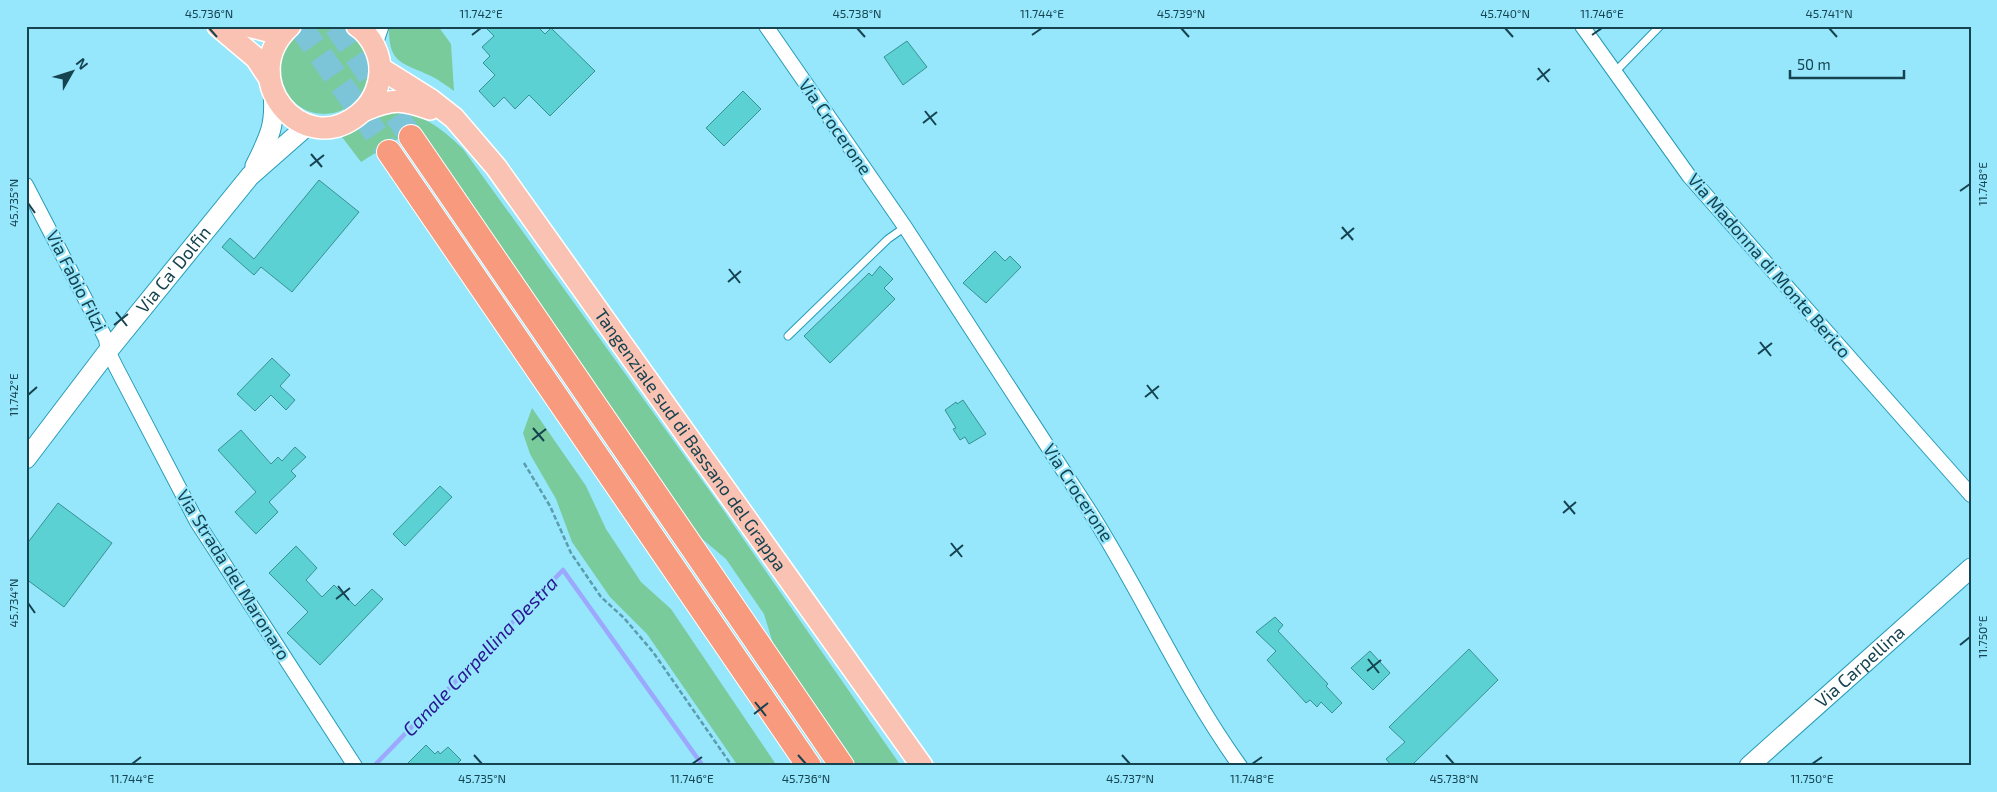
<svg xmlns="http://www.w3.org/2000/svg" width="1997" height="792" font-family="'Exo 2',sans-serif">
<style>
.green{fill:#7acb9b}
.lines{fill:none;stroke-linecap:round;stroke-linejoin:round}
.stream{stroke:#9ca8fe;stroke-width:4.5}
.building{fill:#5cd1d3;stroke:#389193}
.highway-tunnel{stroke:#7cc5d9;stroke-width:24;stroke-dasharray:24 12;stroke-linecap:butt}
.lane-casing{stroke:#279cb6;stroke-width:9}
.street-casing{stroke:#279cb6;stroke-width:16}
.secondary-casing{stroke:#279cb6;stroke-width:21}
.primary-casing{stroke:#fff;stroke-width:24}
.highway-casing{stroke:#fff;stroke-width:26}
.path{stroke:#5b9cad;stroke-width:2.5;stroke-dasharray:5 2.5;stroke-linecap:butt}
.lane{stroke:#fff;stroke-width:7}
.street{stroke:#fff;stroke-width:14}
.secondary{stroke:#fff;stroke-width:19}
.primary{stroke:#fac2b2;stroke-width:21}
.highway{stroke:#f79a7e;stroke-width:24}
.ticks{fill:none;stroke:#15434f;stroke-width:2}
.labels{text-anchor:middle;stroke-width:4.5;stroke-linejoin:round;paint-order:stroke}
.street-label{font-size:18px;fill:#15434f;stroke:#96e6fc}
.water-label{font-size:19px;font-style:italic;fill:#291492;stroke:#96e6fc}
.neatline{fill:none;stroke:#15434f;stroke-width:2}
.ticks-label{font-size:12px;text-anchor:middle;fill:#15434f}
</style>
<rect width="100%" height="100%" fill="#96e6fc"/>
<path class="green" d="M389,26H438L451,44L454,91C447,86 439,80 431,76C402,62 388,64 389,26Z
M280 70a44 44 0 1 1 88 0a44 44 0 1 1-88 0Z
M398,111C427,116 443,130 463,149L717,501L901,766H855L775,650L764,614L726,559L694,532L418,126L361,162L342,137L381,115Z
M532,408L586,486L606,529L641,582L671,609L777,766H738L647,634L610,597L572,542L556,499L530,454L523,433Z"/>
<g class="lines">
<path class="stream" d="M375,765L563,570L703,766"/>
</g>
<path class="building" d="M484,26H537L545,34L551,28L595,71L550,116L529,95L515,109L504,97L494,107L479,91L495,75L483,63L490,56L482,47L494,36Z
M907,41L927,67L903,85L884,57Z
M743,91L761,109L724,146L706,128Z
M319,180L359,212L292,292L261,267L254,275L222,247L230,238L254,259Z
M995,251L1005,261L1010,256L1021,267L986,303L963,283Z
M880,266L893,279L884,288L895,299L830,363L804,336L869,273L872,276Z
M272,358L290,375L280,386L295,400L286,410L271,395L255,411L237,394Z
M963,400L986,434L969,444L965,437L960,440L953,429L956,428L945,410L956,402L957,404Z
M241,430L271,464L278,457L282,461L295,447L306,457L291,471L296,476L269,502L278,512L256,534L235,512L256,492L218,450Z
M440,486L452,497L405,546L393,534Z
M58,503L112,543L64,607L26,579V545Z
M296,546L317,568L306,580L322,597L334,585L355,606L372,589L383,599L320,665L287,633L308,612L269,573Z
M1275,617L1283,625L1278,631L1328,684L1326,686L1342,703L1332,713L1321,702L1317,707L1310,700L1306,703L1267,660L1276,651L1256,632Z
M1469,649L1498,680L1411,766H1392L1386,759L1405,742L1389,727Z
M1370,651L1390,673L1373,690L1351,668Z
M426,745L435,754L438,751L440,754L448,747L461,760L455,766H405Z"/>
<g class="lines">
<path class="highway-tunnel" d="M300,26L389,152
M336,26L411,137"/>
<defs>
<path id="lane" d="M1614,73L1660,26
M788,336L888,239L905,227"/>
<path id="street" d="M766,26L905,227L1087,507C1141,591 1181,684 1240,766
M1582,26L1689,176L1971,495
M26,185L106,339L108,351L117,369L197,522L355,766"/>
<g id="secondary">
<path d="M373,44L379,26"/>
<path d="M255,166C269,138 276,125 273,93"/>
<path id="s1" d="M26,459L108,351L250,176L308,125"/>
<path id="s2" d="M1749,766L1971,568"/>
</g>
<g id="primary">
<path d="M218,26L256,58L268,76"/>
<path d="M248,26L268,31L285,26"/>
<path d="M290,26C234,77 302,160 358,115C372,104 379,89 380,72C381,55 371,35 357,26"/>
<path id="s3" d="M380,68L431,100L454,118L496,167L922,766"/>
<path d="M365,110C393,98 403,99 430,109"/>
</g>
<path id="highway" d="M411,137L842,766
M389,152L809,766"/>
</defs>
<use href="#lane" class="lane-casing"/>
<use href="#street" class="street-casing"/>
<use href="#secondary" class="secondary-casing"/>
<use href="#primary" class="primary-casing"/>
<use href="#highway" class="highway-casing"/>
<path class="path" d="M524,463L550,506L571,553L601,597L624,618L653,652L732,766"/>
<use href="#lane" class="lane"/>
<use href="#street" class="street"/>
<use href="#secondary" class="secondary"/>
<use href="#primary" class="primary"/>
<use href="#highway" class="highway"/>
</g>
<path class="ticks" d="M209,28L217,37M857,28L865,37M1181,28L1189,37M1505,28L1513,37M1829,28L1837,37M472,35L481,28M1032,35L1042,28M1592,35L1602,28M1538,68L1549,82M1537,80L1550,69M925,111L936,125M923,123L937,112M311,154L322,167M310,166L324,155M1960,191L1970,184M28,203L35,213M1342,227L1353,240M1341,239L1354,228M729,269L740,283M728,282L741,271M116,312L127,326M114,325L128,314M1760,342L1771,356M1758,354L1772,343M1147,385L1158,399M28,395L37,387M1145,397L1159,386M533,428L544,441M532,440L546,429M1564,501L1575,514M1563,513L1576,502M951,543L962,557M950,556L963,545M338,586L349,600M336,599L350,588M28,603L35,613M1960,645L1970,637M1368,659L1379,673M1367,671L1381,660M755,702L766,716M754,714L768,703M474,755L482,764M798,755L806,764M1122,755L1130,764M1446,755L1454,764M132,764L141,757M692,764L702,757M1252,764L1262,757M1812,764L1822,757"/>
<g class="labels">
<g class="street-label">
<text transform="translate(835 127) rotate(55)" y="6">Via Crocerone</text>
<text transform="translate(1769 266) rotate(49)" y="6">Via Madonna di Monte Berico</text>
<text dy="6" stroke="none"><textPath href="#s1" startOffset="240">Via Ca' Dolfin</textPath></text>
<text transform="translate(76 281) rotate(63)" y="6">Via Fabio Filzi</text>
<text dy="6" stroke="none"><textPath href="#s3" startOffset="489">Tangenziale sud di Bassano del Grappa</textPath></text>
<text transform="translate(1078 493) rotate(57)" y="6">Via Crocerone</text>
<text transform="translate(233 575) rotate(58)" y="6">Via Strada del Maronaro</text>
<text dy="6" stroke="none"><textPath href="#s2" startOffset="149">Via Carpellina</textPath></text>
</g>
<g class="water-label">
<text transform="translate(480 656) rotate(-46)" y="7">Canale Carpellina Destra</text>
</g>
</g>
<rect width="1997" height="792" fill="none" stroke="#96e6fc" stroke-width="55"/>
<g transform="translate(72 72) rotate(51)" stroke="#96e6fc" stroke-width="4" paint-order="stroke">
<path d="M0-4L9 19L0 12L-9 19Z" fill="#15434f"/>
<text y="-8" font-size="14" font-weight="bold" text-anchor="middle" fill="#15434f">N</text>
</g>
<path d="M1790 70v8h114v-8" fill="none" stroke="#15434f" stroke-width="2.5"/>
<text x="1797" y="70" font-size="15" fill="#15434f" stroke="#96e6fc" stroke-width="4" paint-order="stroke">50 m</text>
<rect x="28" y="28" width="1942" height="736" class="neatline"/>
<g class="ticks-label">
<text x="209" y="18">45.736°N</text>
<text x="481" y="18">11.742°E</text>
<text x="857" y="18">45.738°N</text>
<text x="1042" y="18">11.744°E</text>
<text x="1181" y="18">45.739°N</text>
<text x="1505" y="18">45.740°N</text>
<text x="1602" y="18">11.746°E</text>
<text x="1829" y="18">45.741°N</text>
<text transform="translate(1983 184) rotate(-90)" y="4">11.748°E</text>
<text transform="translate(14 203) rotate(-90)" y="4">45.735°N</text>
<text transform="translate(14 395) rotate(-90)" y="4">11.742°E</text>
<text transform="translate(14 603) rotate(-90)" y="4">45.734°N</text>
<text transform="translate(1983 637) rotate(-90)" y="4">11.750°E</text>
<text x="132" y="783">11.744°E</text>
<text x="482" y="783">45.735°N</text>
<text x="692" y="783">11.746°E</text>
<text x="806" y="783">45.736°N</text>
<text x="1130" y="783">45.737°N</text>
<text x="1252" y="783">11.748°E</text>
<text x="1454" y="783">45.738°N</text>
<text x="1812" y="783">11.750°E</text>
</g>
</svg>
